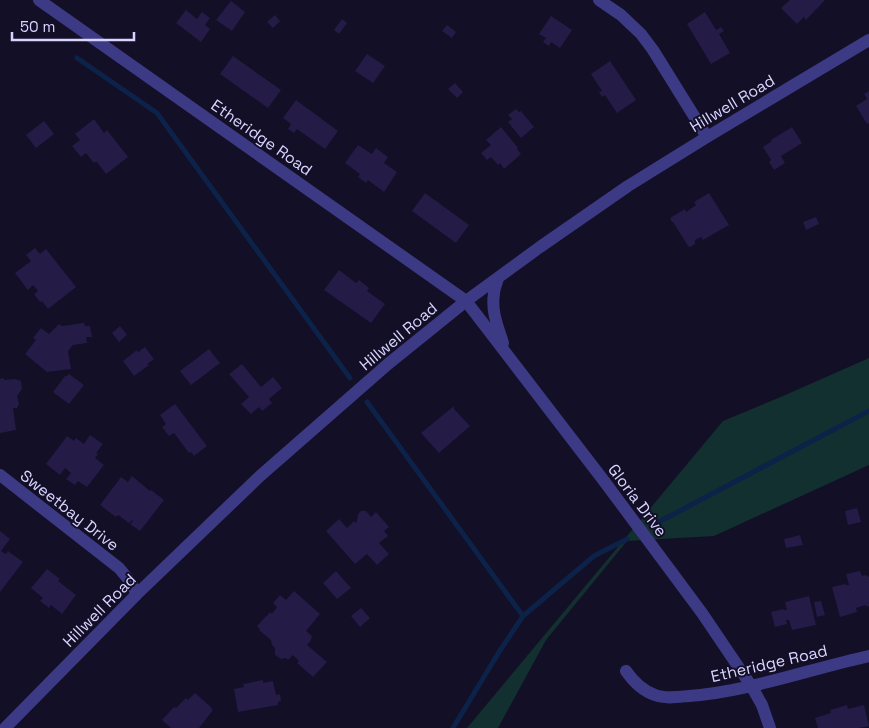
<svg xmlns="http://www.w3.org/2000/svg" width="869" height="728" font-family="'Space Grotesk',sans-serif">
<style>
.green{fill:#12302f}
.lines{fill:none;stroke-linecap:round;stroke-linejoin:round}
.stream{stroke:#0c2248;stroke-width:5}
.building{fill:#241b47}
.minor{stroke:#3d3a85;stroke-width:12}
.labels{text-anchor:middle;stroke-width:4;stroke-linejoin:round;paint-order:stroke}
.street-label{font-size:16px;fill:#d9d4ff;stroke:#130f26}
</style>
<rect width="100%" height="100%" fill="#130f26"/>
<path class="green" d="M869,358V465L714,536L627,541L546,640L498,728H467L723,421L783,396Z"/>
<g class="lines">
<path class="stream" d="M77,58L157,113L350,378
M367,402L523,616
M651,526L869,411
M453,728L499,652L523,616L594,556L627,539"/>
</g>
<path class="building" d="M790,0H825L806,20L804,17L797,24L781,8Z
M231,1L245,12L232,31L216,20Z
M186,10L197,19L202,12L210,18L205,25L210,29L201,42L176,23Z
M705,12L716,30L721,27L724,31L719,34L730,53L711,64L687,24Z
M275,15L280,21L273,28L267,22Z
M551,16L572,30L560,48L551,42L549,46L543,42L546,38L539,34Z
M342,19L347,23L339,34L334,30Z
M447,25L456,32L452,38L442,31Z
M367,54L385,66L373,83L355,71Z
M233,56L281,90L268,108L220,74Z
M610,61L636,100L617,113L605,95L602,97L599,92L602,91L591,74Z
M455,83L463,92L457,98L448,89Z
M869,91V123L867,124L856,106L867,99L864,94Z
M296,100L338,131L325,149L297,129L294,133L288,129L291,124L283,118Z
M516,109L519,112L521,111L534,127L521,138L508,122L512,119L508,115Z
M94,119L104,133L107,130L128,157L106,174L97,162H93L86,153L81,157L72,146L80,140L75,134Z
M44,121L54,134L36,148L26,135Z
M501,127L518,148L517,149L521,154L504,169L500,163L498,165L491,157L487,160L481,153L491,145L486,140Z
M792,127L802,143L781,156L785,163L774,170L769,162L771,160L763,147L772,141L771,140Z
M358,145L372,154L376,148L388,157L384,163L397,172L384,192L368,180L366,183L358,177L360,174L345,163Z
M425,193L469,225L456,243L412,211Z
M709,193L729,225L703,240L701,237L695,240V244L690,247L688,246L673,222H672L670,218L685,209L686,212L696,205L694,202Z
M816,217L819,224L806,230L803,222Z
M35,248L40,254L46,249L76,287L48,309L42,301L40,302L34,294L38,291L33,285L28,290L15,273L31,261L26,255Z
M339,270L356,283L359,280L369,288L367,291L385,304L371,323L324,290Z
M84,323L85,326H90L92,337H86L87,343L73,345L68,351L71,369L47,372L25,354L36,340L33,338L41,328L49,334L59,324L62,326Z
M120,326L127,335L119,342L112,333Z
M145,347L154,359L147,364L149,365L134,376L123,361L137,350L138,352Z
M209,349L220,363L191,385L180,371Z
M242,364L261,387L273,377L282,388L269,399L272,403L262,411L259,407L251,414L241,404L249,397L229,374Z
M69,374L84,385L69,404L53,392L65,376H67Z
M4,378V380L15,379L21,381L22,389L17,396L19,404L17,408H13L16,430L0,433V379Z
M175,404L207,446L194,456L191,452L189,453L174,433L169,436L162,427L166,424L160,415Z
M454,406V409L470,426L439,453L421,433Z
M90,435L103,444L96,453L98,454L95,458L104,465L87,487L78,481L75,485L66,479L71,473L65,468L60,475L46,464L67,436L74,441L76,438L84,444Z
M132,476L150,491L151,490L164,500L140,531L130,524L133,521L132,520L129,523L118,515L116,517L100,505L121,477L128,482Z
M857,508L861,522L848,525L845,511Z
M361,511H366L371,517L376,512L389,527L384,531L388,536L379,543L389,554L377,565L367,554L355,564L326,531L339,519L347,528L354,521L355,523L357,521L358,514Z
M0,531L10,539L1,551L6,554L8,551L23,562L0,592Z
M800,535L803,545L786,548L784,539Z
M47,569L60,579L58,581L76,595L62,614L51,605L49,608L40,601L43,598L31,588Z
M336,571L351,588L337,599L323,583Z
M860,571L862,576L866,575L869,577V606L867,607L866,605L856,608L857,612L840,617L832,587L845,584L846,585H849L846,574Z
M294,591L320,614L306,631L312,636L311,640L307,645L327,662L313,677L297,663L299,661L293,655L288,660L286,658L281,659L275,655V648L272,645L271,640L259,630L260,629L257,626L266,616V617L270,612L272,614L277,607L273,603L280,595L286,600Z
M809,596L816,625L792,630L789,620H786L787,624L775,627L771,612L783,609L784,610H787L785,602Z
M821,601L825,615L817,617L814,602Z
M361,608L370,618L360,627L351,616Z
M263,680V683L273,681L276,695L280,694L281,701L278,702V705L238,712L234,689L244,687L243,684Z
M195,693L212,708L211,709L213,710L199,728H171L162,720L174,707L176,708L186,698L188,700Z
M847,705L848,709L864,705L869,726L859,728H818L815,718L831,713L830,710Z"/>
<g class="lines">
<path class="minor" d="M39,0L466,301L604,481L702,613L752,687L762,705L770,728
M599,0L621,15L641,34L653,50L707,137
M498,278C497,283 494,288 494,294C491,311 498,327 503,343
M0,475L119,568L129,580L137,594
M626,671C633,681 643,691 655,695C665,699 678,697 689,696C751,691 809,669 869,656
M5,728L137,594L260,476L388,364L466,301L540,247L628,186L707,137L869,40"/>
</g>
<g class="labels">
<g class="street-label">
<text transform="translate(732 103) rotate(-31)" y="6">Hillwell Road</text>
<text transform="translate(262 137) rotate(35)" y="6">Etheridge Road</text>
<text transform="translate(398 336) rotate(-40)" y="6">Hillwell Road</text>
<text transform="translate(638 500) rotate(53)" y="6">Gloria Drive</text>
<text transform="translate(70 510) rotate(38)" y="6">Sweetbay Drive</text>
<text transform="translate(99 610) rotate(-45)" y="6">Hillwell Road</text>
<text transform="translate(769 663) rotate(-13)" y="6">Etheridge Road</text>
</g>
</g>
<path d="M12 32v8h122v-8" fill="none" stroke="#d9d4ff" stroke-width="2.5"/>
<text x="20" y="32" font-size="15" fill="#d9d4ff" stroke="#130f26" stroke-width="4" paint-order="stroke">50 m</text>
</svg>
